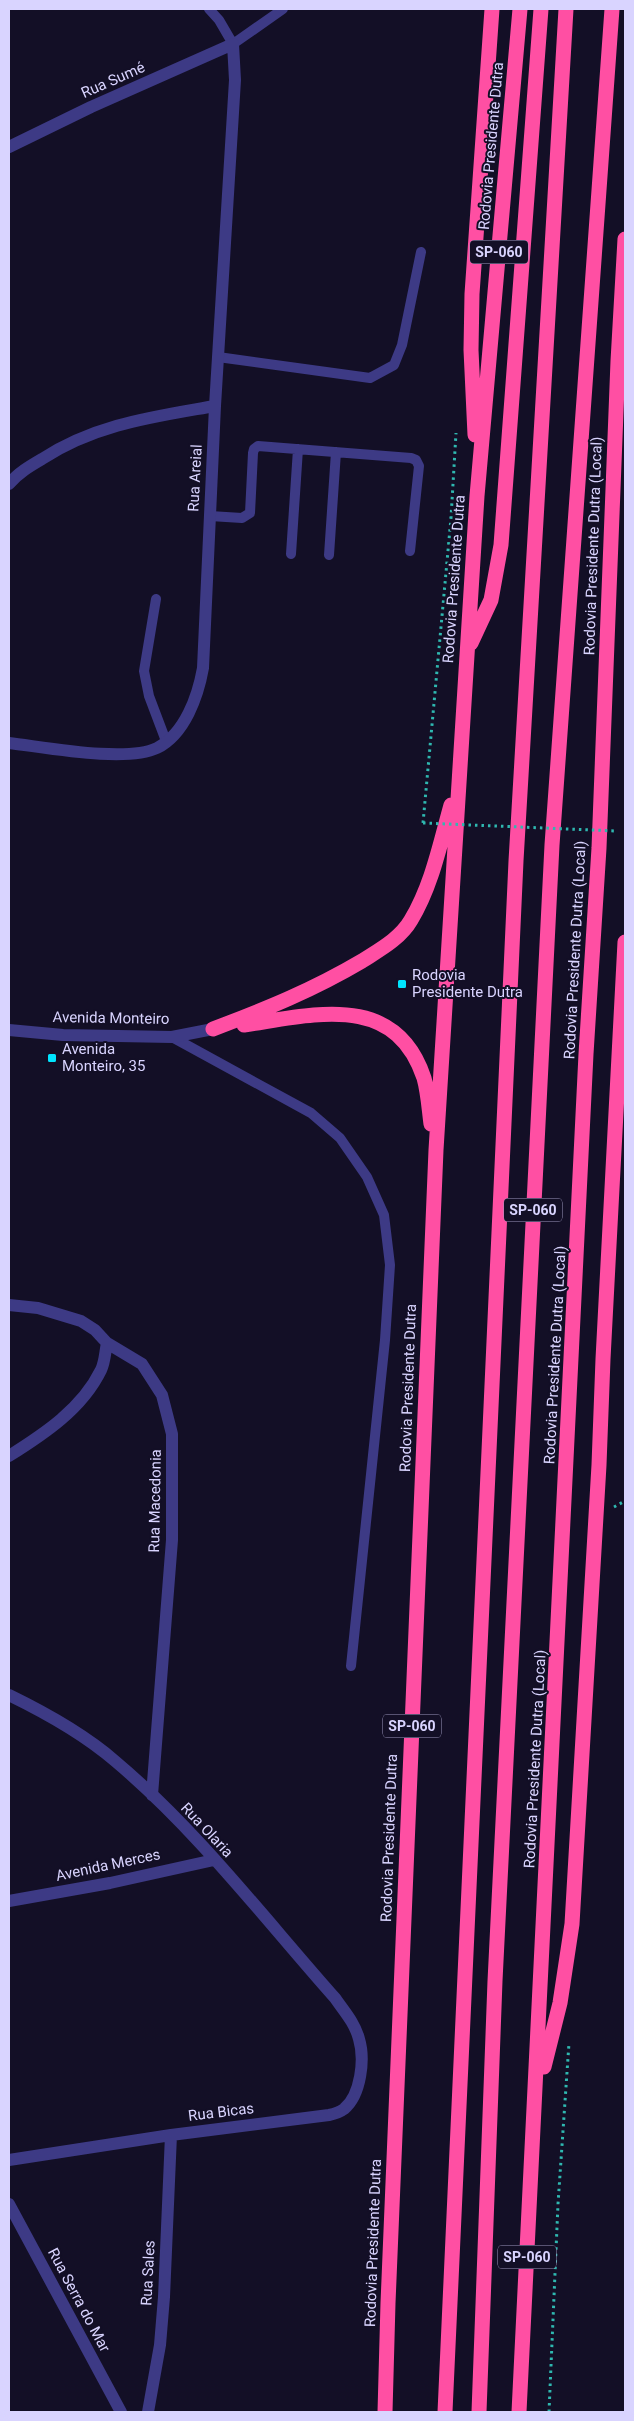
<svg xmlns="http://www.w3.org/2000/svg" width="634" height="2421" font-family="Roboto,sans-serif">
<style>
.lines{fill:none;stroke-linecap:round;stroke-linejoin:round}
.path{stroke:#2fb8b0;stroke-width:3;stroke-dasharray:2.5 4;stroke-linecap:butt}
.service{stroke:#3d3a85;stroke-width:10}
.minor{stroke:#3d3a85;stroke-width:12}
.tertiary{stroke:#3d3a85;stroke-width:12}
.motorway{stroke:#ff4fa3;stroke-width:15}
.path-bridge{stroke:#2fb8b0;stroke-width:3;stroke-dasharray:2.5 4;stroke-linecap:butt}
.poi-dot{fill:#00e5ff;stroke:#130f26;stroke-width:2}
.labels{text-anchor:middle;stroke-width:4;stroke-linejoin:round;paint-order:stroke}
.shield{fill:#130f26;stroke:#9e99be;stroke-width:1}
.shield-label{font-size:14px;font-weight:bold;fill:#d9d4ff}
.street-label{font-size:15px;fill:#d9d4ff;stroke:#130f26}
.poi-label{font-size:15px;fill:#d9d4ff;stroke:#130f26;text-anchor:start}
</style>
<rect width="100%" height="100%" fill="#130f26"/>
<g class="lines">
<path class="path" d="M423,823L451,518L456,433
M614,1507L625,1501
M549,2412L558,2204L569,2043"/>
<path class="service" d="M209,9L219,20L233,44L283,9
M218,357L370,378L394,365L402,345L421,252
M210,516L242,518L250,513L253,453L254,449L258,446L411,458L416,460L419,466L410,551
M291,554L298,449
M329,555L336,452
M156,599L144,671L149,696L166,741
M172,1037L311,1113L340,1138L367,1177L384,1215L390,1265L385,1340L351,1666"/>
<path class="minor" d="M9,147L91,107L233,44L235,80L215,406L203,668C198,696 185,734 157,748C126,763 44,747 9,743
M9,484C18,473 30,466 42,459C96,424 153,417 215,406
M9,1305L38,1308L81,1321L95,1330L107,1343L142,1364L162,1395L172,1434V1540L152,1795
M9,1456C44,1434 82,1409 101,1370C105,1362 105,1352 107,1343
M9,1695C46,1713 84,1734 115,1761C197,1830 264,1918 335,1998C344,2011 355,2023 359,2039C365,2059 361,2095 344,2109C340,2112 334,2114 329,2115L171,2135L9,2160
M9,1901L110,1883L214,1860
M9,2204L121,2412
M148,2412L160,2345L164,2297L171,2135"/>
<path class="tertiary" d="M9,1030L63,1035L172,1037L213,1029"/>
<path class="motorway" d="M475,435L471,350L472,294L492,9
M471,643L491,600L501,545L541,9
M244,1025C313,1015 395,991 424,1078C428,1092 429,1109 431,1124
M213,1029C266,1009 313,990 362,961C379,950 400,939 411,920C432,885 440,844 451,805
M544,2067L560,2003L572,1924L599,1465L603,1359L625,942
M385,2412L388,2303L436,1150L477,496L520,9
M445,2412L516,861L566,9
M479,2412L495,1981L552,845L612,9
M519,2412L586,1054L599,848L618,361L625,239"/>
<path class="path-bridge" d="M423,823L616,831"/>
</g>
<g class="poi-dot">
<rect x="397" y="979" width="10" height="10" rx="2.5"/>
<rect x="47" y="1053" width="10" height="10" rx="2.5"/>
</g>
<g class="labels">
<g class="shield">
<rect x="470" y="240.5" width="58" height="23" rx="4"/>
<rect x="504" y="1198.5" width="58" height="23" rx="4"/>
<rect x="383" y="1714.5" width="58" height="23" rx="4"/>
<rect x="498" y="2245.5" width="58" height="23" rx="4"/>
</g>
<g class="shield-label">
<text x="499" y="257">SP-060</text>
<text x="533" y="1215">SP-060</text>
<text x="412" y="1731">SP-060</text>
<text x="527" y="2262">SP-060</text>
</g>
<g class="street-label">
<text transform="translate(113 80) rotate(-24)" y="5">Rua Sumé</text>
<text transform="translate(491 146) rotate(-85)" y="5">Rodovia Presidente Dutra</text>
<text transform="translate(195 478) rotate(-87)" y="5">Rua Areial</text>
<text transform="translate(593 546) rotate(-88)" y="5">Rodovia Presidente Dutra (Local)</text>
<text transform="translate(454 579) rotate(-86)" y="5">Rodovia Presidente Dutra</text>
<text transform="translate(575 950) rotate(-87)" y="5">Rodovia Presidente Dutra (Local)</text>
<text transform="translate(111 1018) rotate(1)" y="5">Avenida Monteiro</text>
<text transform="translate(555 1355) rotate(-87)" y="5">Rodovia Presidente Dutra (Local)</text>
<text transform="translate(408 1388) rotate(-88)" y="5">Rodovia Presidente Dutra</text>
<text transform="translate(155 1501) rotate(-89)" y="5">Rua Macedonia</text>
<text transform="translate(535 1759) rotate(-87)" y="5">Rodovia Presidente Dutra (Local)</text>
<text transform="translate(207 1830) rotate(47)" y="5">Rua Olaria</text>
<text transform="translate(389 1838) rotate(-88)" y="5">Rodovia Presidente Dutra</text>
<text transform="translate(108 1865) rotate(-12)" y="5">Avenida Merces</text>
<text transform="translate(221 2112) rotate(-7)" y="5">Rua Bicas</text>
<text transform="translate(373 2243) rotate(-88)" y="5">Rodovia Presidente Dutra</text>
<text transform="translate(148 2273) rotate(-87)" y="5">Rua Sales</text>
<text transform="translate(79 2300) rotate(62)" y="5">Rua Serra do Mar</text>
</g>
<g class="poi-label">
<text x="412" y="980">Rodovia<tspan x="412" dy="17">Presidente Dutra</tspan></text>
<text x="62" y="1054">Avenida<tspan x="62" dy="17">Monteiro, 35</tspan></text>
</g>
</g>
<rect width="634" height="2421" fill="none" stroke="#d9d4ff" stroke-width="20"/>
</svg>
